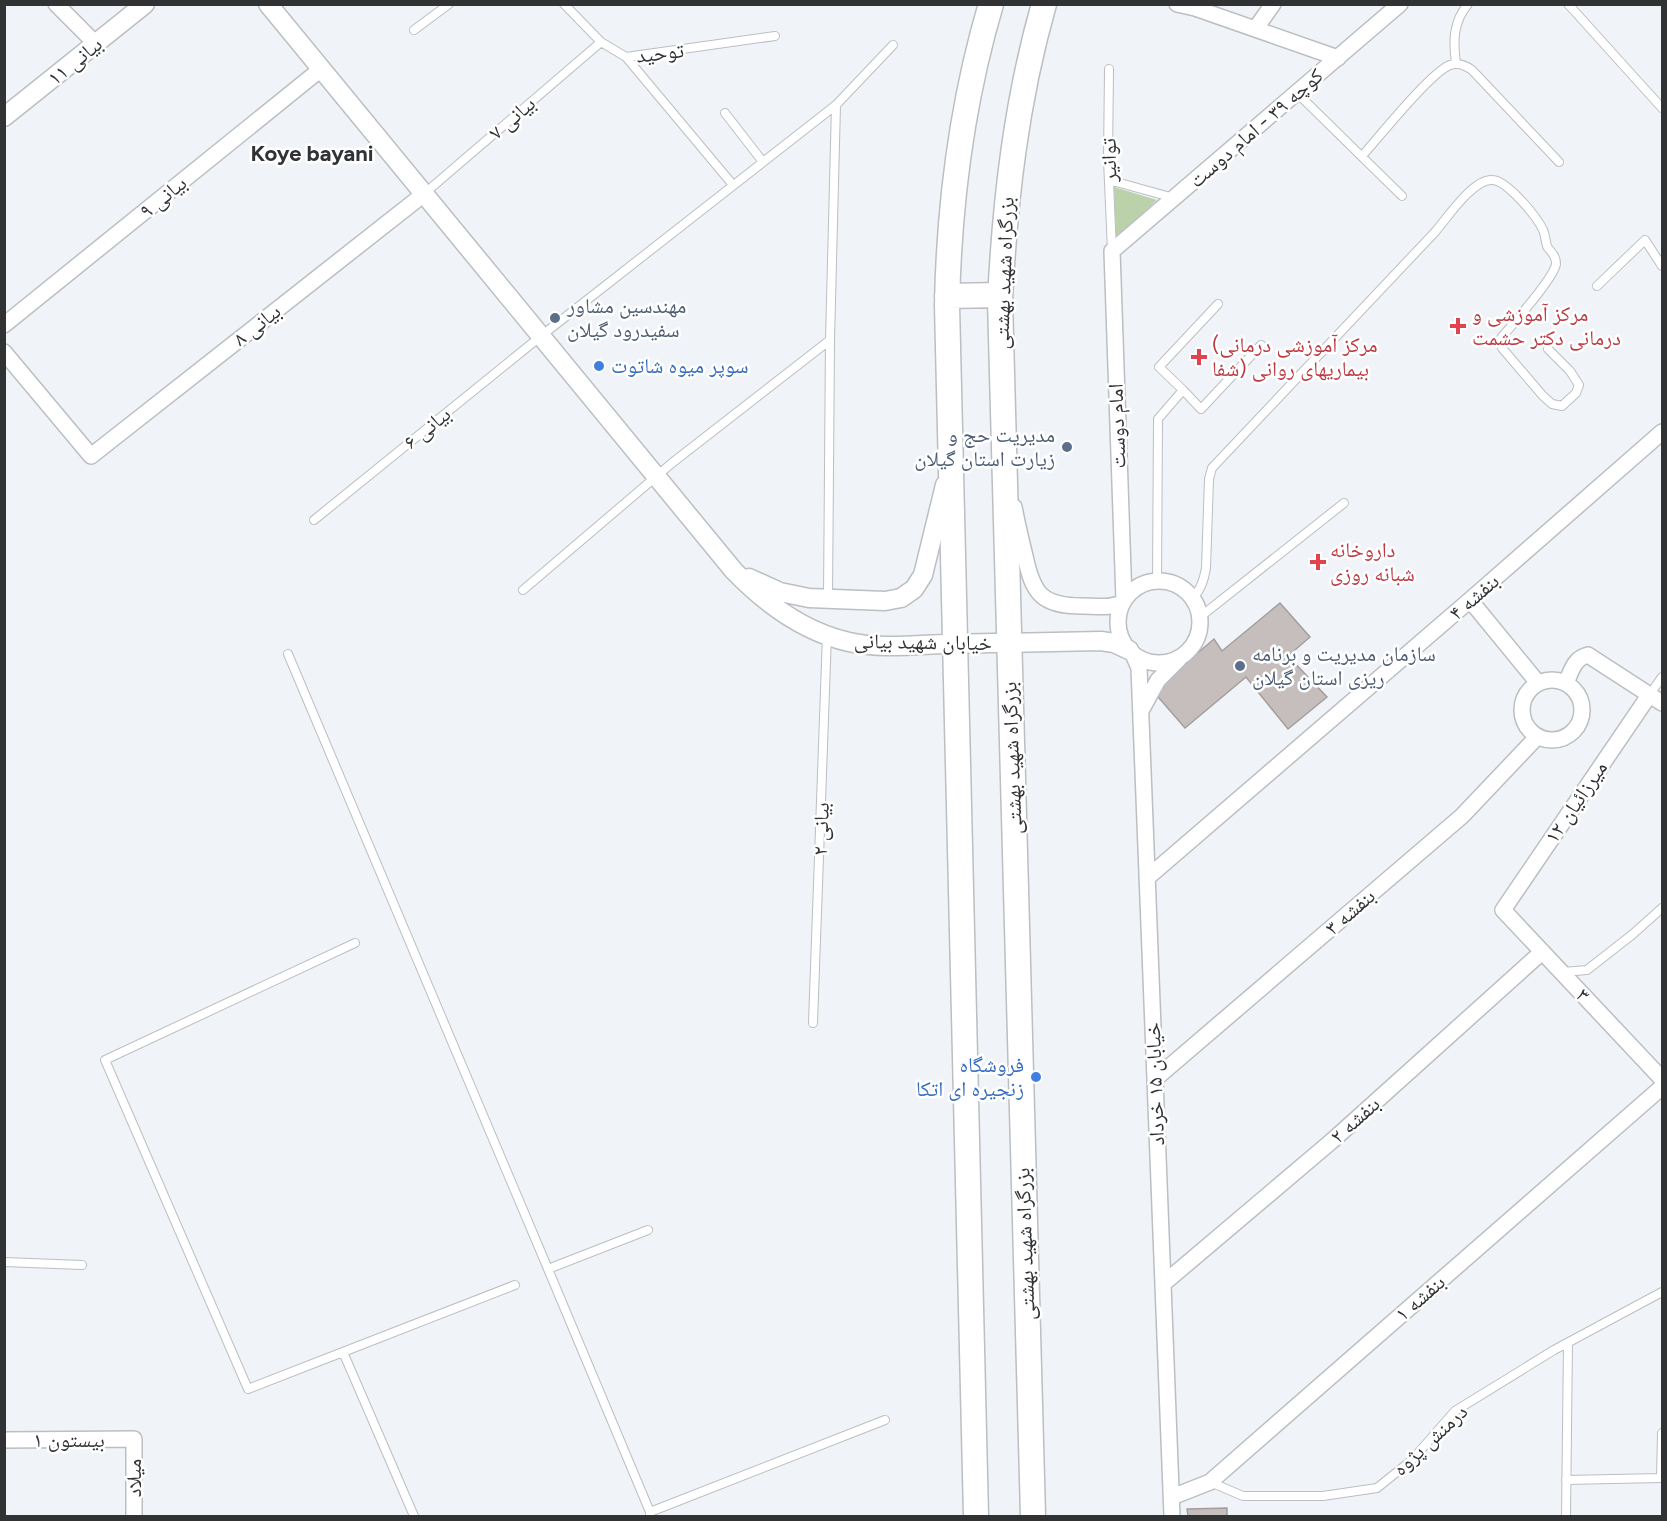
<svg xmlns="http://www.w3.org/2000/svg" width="1667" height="1521" font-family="Figtree,'Noto Naskh Arabic',sans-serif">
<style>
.green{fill:#bad1aa}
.building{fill:#c5bebd;stroke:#a49e9d;stroke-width:1.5}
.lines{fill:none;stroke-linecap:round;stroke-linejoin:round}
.service-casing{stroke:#bbbec2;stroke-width:10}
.minor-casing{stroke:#bbbec2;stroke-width:18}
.tertiary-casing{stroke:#bbbec2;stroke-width:21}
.trunk-casing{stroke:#bbbec2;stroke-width:27}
.service{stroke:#fff;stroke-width:8}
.minor{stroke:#fff;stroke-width:15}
.tertiary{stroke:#fff;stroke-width:18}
.trunk{stroke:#fff;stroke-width:24}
.service-dot{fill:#5c6f8a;stroke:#fff;stroke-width:2}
.health-dot{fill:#e0444e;stroke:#fff;stroke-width:2}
.shop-dot{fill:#3f7fe0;stroke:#fff;stroke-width:2}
.labels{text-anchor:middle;stroke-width:5;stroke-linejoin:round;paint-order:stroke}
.street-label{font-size:21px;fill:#313234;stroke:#fff}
.service-label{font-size:21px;fill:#4e5e75;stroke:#fff;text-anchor:start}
.health-label{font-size:21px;fill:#be3a42;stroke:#fff;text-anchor:start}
.shop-label{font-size:21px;fill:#366cbe;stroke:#fff;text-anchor:start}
.neighbourhood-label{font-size:22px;font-weight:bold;fill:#303236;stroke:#fff}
</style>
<rect width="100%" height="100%" fill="#f0f4f8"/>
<path class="green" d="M1114,187L1157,200L1116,239Z"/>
<path class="building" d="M1280,603L1310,637L1288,656L1327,697L1288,729L1246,677L1185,728L1153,691L1214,639L1222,651Z
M1227,1508V1516H1188L1187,1509Z"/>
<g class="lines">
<defs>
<path id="service" d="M564,4L601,42L626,57L775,36
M1568,4L1662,108
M414,30L449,4
M626,57L733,185
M1456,64C1453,41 1453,22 1468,4
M1109,69L1108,160L1112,251
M1297,93L1402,196
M725,113L763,162
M1362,156C1379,137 1431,72 1450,65C1458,62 1465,65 1472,70L1559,162
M1109,180L1174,198
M425,193L601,42
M1597,286L1645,240L1662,266
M1183,390L1201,409L1261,345
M314,520L541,336L836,105L893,45
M1157,581L1158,419L1183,390L1159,367L1218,304
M523,590L672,463L830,340
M828,598L830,340L836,105
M1192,598C1201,591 1204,579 1206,568L1209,479L1212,468L1435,232C1447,218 1473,179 1492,180C1507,180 1537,217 1543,230C1546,236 1545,243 1548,248C1552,253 1556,256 1556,264C1554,278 1512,325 1501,338L1502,348L1543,396L1552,404L1562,406L1576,393L1579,385L1570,371L1548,349
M1200,617L1344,503
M288,654L548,1269
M1650,694L1662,677
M1563,972L1587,970L1633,934L1662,908
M813,1023L827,635
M648,1230L548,1269L650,1512
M4,1262L82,1265
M343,1352L248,1389L105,1060L355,943
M1566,1480L1661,1478L1662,1433
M1210,1482L1243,1496H1323L1377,1488L1412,1460L1455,1411L1554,1350L1662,1292
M650,1515V1512L885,1420
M414,1516L343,1352L515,1285
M1566,1516L1568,1343"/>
<path id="minor" d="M56,4L96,44
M1177,4L1195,8L1338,58
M1256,28L1273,4
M4,325L321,69
M4,352L91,456L424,194
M1014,507C1017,523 1021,540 1025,556C1033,594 1042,606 1082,606C1095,606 1112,609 1123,602
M1118 622a41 41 0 1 1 82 0a41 41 0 1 1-82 0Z
M1124,600L1112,251L1400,4
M1470,600L1538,683
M1133,654L1139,668L1172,1516
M1522 710a30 30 0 1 1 60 0a30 30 0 1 1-60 0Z
M1566,683C1571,672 1574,658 1588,655L1662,703
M1650,694L1503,910L1662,1079
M1142,709L1158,680L1179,659
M1147,878L1470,600L1662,432
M1155,1079L1462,816L1537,737
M1163,1284L1333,1140L1542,952
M4,1440L134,1439V1516
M1172,1497L1210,1482L1662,1087"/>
<path id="tertiary" d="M268,4L734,571C765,603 805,632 849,642C878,649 916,645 945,644C997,643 1049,642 1101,641L1114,643L1129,650
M4,117L145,4
M749,578L780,592L809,598L885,601L901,598L914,589L923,575L945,485"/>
<path id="trunk" d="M947,296L1000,295
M976,1516L947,305C949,203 962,102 991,4
M1033,1516L1000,300C1005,200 1016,102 1044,4"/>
</defs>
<use href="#service" class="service-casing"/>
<use href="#minor" class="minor-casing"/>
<use href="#tertiary" class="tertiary-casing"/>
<use href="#trunk" class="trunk-casing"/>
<use href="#service" class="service"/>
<use href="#minor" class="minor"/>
<use href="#tertiary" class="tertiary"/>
<use href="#trunk" class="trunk"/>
</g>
<g class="service-dot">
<circle cx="555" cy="318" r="6"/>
<circle cx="1067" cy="447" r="6"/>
<circle cx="1240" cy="666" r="6"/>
</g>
<g class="health-dot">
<path d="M1455 317h6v6h6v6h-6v6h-6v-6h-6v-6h6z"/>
<path d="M1196 348h6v6h6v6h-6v6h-6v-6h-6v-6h6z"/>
<path d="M1315 553h6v6h6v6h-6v6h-6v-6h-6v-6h6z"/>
</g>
<g class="shop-dot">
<circle cx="599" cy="366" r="6"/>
<circle cx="1036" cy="1077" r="6"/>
</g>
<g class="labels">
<g class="street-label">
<text transform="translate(660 53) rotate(-7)" y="7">توحید</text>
<text transform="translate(75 61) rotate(-39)" y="7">بیانی ۱۱</text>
<text transform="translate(512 118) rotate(-41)" y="7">بیانی ۷</text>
<text transform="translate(1256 128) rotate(-41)" y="7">کوچه ۳۹ - امام دوست</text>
<text transform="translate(1109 160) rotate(-91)" y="7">توانیر</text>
<text transform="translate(163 197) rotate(-39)" y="7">بیانی ۹</text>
<text transform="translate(1004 273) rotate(-88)" y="7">بزرگراه شهید بهشتی</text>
<text transform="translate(257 325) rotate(-38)" y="7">بیانی ۸</text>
<text transform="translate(1117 426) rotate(-92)" y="7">امام دوست</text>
<text transform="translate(427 428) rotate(-39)" y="7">بیانی ۶</text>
<text transform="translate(1474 597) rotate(-41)" y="7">بنفشه ۴</text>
<text transform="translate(923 642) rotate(1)" y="7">خیابان شهید بیانی</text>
<text transform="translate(1012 758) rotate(-92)" y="7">بزرگراه شهید بهشتی</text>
<text transform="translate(1576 802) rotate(-56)" y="7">میرزائیان ۱۲</text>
<text transform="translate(821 829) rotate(-88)" y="7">بیانی ۲</text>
<text transform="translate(1350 912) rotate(-41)" y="7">بنفشه ۳</text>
<text transform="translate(1583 995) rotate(47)" y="7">۳</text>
<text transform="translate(1155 1084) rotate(-92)" y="7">خیابان ۱۵ خرداد</text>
<text transform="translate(1355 1120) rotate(-42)" y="7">بنفشه ۲</text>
<text transform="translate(1025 1244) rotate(-92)" y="7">بزرگراه شهید بهشتی</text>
<text transform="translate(1420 1298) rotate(-41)" y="7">بنفشه ۱</text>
<text x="69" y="1447">بیستون ۱</text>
<text transform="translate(1430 1440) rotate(-43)" y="7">درمنش پژوه</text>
<text transform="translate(134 1478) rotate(-90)" y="7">میلاد</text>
</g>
<g class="service-label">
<text x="567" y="313">مهندسین مشاور<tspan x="567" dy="24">سفیدرود گیلان</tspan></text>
<text x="1055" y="442" text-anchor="end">مدیریت حج و<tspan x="1055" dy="24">زیارت استان گیلان</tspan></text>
<text x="1252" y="661">سازمان مدیریت و برنامه<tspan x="1252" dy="24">ریزی استان گیلان</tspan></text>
</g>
<g class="health-label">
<text x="1472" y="321">مرکز آموزشی و<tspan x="1472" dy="24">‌درمانی دکتر حشمت</tspan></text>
<text x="1212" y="352">(مرکز آموزشی درمانی<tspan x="1212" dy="24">بیماریهای روانی (شفا</tspan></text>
<text x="1330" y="557">داروخانه<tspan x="1330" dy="24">شبانه روزی</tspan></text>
</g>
<g class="shop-label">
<text x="611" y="373">سوپر میوه شاتوت</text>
<text x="1024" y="1072" text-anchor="end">فروشگاه<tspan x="1024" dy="24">زنجیره ای اتکا</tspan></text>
</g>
<g class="neighbourhood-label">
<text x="312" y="161">Koye bayani</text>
</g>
</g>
<rect width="1667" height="1521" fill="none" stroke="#313234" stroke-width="12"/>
</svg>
